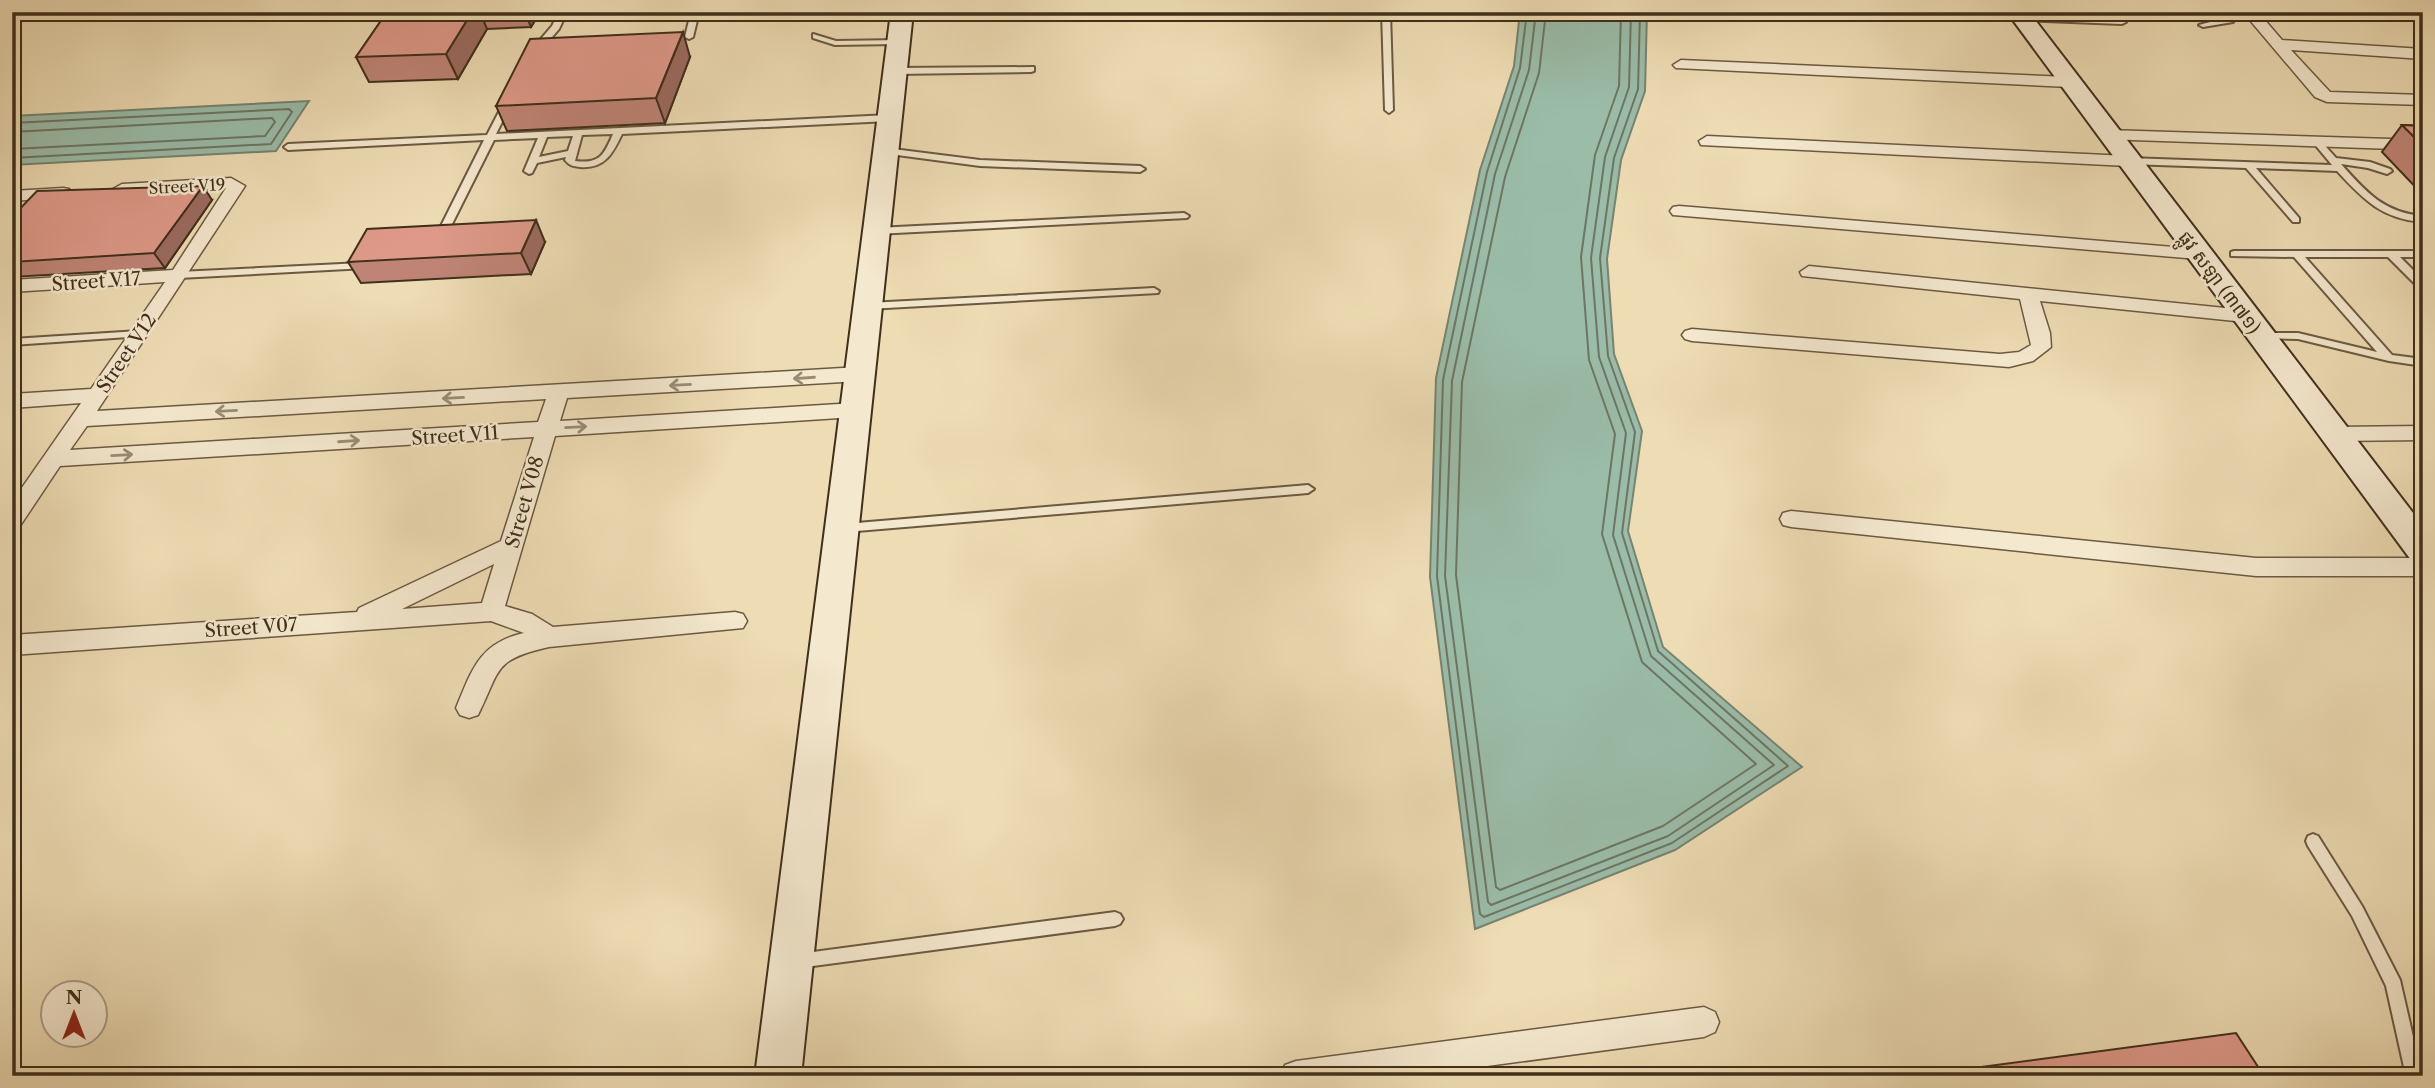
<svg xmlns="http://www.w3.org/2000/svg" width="2435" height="1088" font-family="'Libre Caslon Text','Noto Sans Khmer',serif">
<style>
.water{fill:#9abca9;stroke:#768470;stroke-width:2}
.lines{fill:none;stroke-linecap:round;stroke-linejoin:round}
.shore{stroke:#6d7662;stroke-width:2}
.lane-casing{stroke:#6c5a40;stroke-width:4}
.street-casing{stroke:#6c5a40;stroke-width:3}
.secondary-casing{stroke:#402f1a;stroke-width:4}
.lane{fill:#f4e8ce;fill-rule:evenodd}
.street{fill:#f4e8ce;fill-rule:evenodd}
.secondary{fill:#f4e8ce;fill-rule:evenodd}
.wall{fill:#bf8476;stroke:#402f1a;stroke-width:2}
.shaded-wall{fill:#9b6b60;stroke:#402f1a;stroke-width:2}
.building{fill:#de9989;stroke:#402f1a;stroke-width:2}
.oneway{stroke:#9a8c74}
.labels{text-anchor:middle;stroke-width:5;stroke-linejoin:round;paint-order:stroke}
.far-street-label{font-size:16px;fill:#402f1a;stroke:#f4e8ce}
.street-label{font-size:19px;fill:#402f1a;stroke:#f4e8ce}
</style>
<rect width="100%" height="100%" fill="#eedcb4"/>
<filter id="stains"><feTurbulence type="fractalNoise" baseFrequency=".00286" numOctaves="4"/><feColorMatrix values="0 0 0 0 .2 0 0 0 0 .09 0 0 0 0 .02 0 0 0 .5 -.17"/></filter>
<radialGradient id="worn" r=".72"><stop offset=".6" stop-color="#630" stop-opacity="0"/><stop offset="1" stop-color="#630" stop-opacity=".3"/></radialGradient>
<path class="water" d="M1520,12H1647L1645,91L1621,160L1607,259L1614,354L1642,431L1628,531L1663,647L1802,767L1675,850L1475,929L1430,577L1436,378L1480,170L1514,66Z
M309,101L276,151L12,165V116Z"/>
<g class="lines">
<path class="shore" d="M1527,12L1520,68L1487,172L1443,380L1437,576L1480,914L1484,917L1672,843L1788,766L1658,651L1622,533L1635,432L1608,356L1600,258L1614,158L1638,89L1640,12
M1536,12L1529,70L1495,174L1452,381L1445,576L1488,902L1491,905L1668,836L1774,765L1651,656L1613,535L1626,433L1599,357L1591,258L1605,157L1629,87L1631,12
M1546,12L1539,73L1505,177L1462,382L1456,575L1496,887L1500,890L1663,826L1756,764L1642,662L1602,534L1615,434L1589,360L1581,257L1595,155L1619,86L1621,12
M12,123L289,109L292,112L271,144L12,158
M12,132L272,118L275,122L265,136L12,149"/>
<defs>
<path id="lane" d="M559,12H567L559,29L540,51H534V47L552,26Z
M691,12H699L693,37L689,39L685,37Z
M1382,12H1390L1393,110L1389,113L1385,110Z
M1868,12H1938L2122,20L2126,22L2122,24L1872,14Z
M2222,12H2230L2234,20L2233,22L2203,27L2199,25L2225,18Z
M813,34L836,41L898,40L902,42L898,44L835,45L813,38Z
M1034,67V71L1031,72L895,74L891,71L895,68Z
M508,99L512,102L496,134L889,115L893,118L889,121L622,134C613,153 605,169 580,167C573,166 570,166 565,160L566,157L537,163L532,173L529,174L524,171L538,138L494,140L449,230L444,233L439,230L484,140L288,150L284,147L288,144L487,135L504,102ZM613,134C604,155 600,164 575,161L582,135ZM573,136L568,151L539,157L547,137Z
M2316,138L2319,139L2336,158L2370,162L2390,169L2392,171L2387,174L2368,168L2341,164C2366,192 2384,213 2423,216V222C2382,219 2364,200 2337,171L2256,168L2299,218V222H2293L2246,168L2128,164L2123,161L2128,158L2332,165L2312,141Z
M885,148L980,160L1140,166L1145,169L1140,172L980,166L882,153V149Z
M1184,213L1189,216L1187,218L876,234L871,231L876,228Z
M2234,251H2423V257H2400L2423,280V289L2419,288L2388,257H2305L2392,355L2423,359V366L2389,361L2298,339L2258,338L2257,336L2258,334L2262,333H2298L2377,352L2294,257L2231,256V252Z
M362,263L367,266L366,268L179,278L174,275L179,272Z
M1154,288L1159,291L1158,293L868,309L863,306L868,303Z
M139,331L144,334L143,336L12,345V339Z
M1308,485L1314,489L1308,493L845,532L839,528L845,524Z
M2313,834L2318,836L2362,906L2400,980L2422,1076H2406L2386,986L2352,916L2308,846L2306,841L2308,836Z
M1115,912L1120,914L1123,919L1120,924L1115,926L798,968L792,966L790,961L792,956L798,954Z"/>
<path id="street" d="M2243,12H2258L2282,40L2423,49V59L2291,50L2330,92L2423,95V105L2327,102L2315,97Z
M1681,60L2069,77L2077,82L2069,87L1676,68L1673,65Z
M2108,130L2423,140V150L2102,139L2100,135Z
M1707,136L2128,156L2136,161L2128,166L1701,145L1699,141Z
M231,178L245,186L97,411L860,367L867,369L870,374L867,379L860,381L567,398L560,421L855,403L862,405L865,410L862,415L855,417L555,436L505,606L532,614L553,627L735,612L743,614L747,621L743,628L549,647C492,660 501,669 478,715L469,718L460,715L456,708C472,670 479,643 524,633L491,621L12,655V635L357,612L359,608L501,541L534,437L60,466L20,526L12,528V502L81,403L12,408V394L91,389L165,282L12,292V280L173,270L226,188L122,194L113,189L122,184ZM546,399L538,422L70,450L87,426ZM494,564L482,603L402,609Z
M63,188L69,189L72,193L69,197L12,201V191Z
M1679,206L2198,249L2207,254L2198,259L1673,215L1670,211L1673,207Z
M1809,266L2245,310L2252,312L2255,316L2252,320L2245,322L2040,301L2050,333L2051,347L2033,361L2009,367L1692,341L1685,339L1682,335L1685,331L1692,329L2000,354L2019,352L2031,345L2020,299L1802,276L1800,272Z
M2423,426V440L2334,441L2327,439L2323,434L2327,429L2334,427Z
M1791,511L2256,558H2423V576H2256L1791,527L1783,525L1780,519L1783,513Z
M1704,1007L1715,1012L1719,1022L1715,1032L1704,1037L1413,1076H1281L1285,1065L1296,1061Z"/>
<path id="secondary" d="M891,12H913L801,1076H755Z
M2007,12H2029L2423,526V563L2411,560Z"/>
</defs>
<use href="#lane" class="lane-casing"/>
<use href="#street" class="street-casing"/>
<use href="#secondary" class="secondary-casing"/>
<use href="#lane" class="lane"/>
<use href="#street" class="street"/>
<use href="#secondary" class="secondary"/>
</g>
<path class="wall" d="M387,12H540L531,27L487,29L458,79L369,82L356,57Z
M690,57L665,123L507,131L496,106Z
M2402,125L2423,126V195L2382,152Z
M212,200L165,268L12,277V217Z
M545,242L531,274L361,283L348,262Z"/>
<path class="shaded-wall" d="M472,12H480L487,29L458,79L446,54Z
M525,12H540L531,27Z
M683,32L690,57L665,123L656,98Z
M203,186L212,200L165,268L154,253Z
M536,220L545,242L531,274L521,253Z"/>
<path class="building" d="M387,12H472L446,54L356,57Z
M683,32L656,98L496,106L530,39Z
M2402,125L2423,126V146Z
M203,186L154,253L12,262V217L37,191Z
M536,220L521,253L348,262L367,229Z
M2236,1033L2264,1076H1913Z"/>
<defs><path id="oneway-shaft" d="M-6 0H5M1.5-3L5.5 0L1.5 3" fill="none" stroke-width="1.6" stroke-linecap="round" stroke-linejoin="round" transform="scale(1.75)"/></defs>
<g class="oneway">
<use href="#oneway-shaft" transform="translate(804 378) rotate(176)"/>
<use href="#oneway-shaft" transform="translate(680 385) rotate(177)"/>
<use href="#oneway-shaft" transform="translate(453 398) rotate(177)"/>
<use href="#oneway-shaft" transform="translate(226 411) rotate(177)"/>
<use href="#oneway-shaft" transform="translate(576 427) rotate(-3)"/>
<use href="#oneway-shaft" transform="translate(349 441) rotate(-4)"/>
<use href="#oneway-shaft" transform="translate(122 455) rotate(-3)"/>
</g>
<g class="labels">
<g class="far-street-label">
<text transform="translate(187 186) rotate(-3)" y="6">Street V19</text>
</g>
<g class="street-label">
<text transform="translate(96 281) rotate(-4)" y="7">Street V17</text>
<text transform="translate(2220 282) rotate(53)" y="7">ផ្លូវ សឡា (៣៧១)</text>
<text transform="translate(126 353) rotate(-56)" y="7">Street V12</text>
<text transform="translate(455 435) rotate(-4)" y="7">Street V11</text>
<text transform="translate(524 502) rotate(-74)" y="7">Street V08</text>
<text transform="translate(251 627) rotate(-4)" y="7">Street V07</text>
</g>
</g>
<rect width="2435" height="1088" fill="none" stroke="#eedcb4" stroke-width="42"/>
<rect x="14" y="14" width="2407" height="1060" fill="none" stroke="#402f1a" stroke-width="3.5"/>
<rect x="21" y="21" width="2393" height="1046" fill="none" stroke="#402f1a" stroke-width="2"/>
<g transform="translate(74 1014)"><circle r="33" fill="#f4e8ce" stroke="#ac9e86" stroke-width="2"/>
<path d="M0-5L12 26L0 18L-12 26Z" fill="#8f2418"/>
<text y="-10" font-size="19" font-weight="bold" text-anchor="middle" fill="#402f1a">N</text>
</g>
<rect width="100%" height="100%" filter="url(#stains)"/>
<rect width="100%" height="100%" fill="url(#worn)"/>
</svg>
